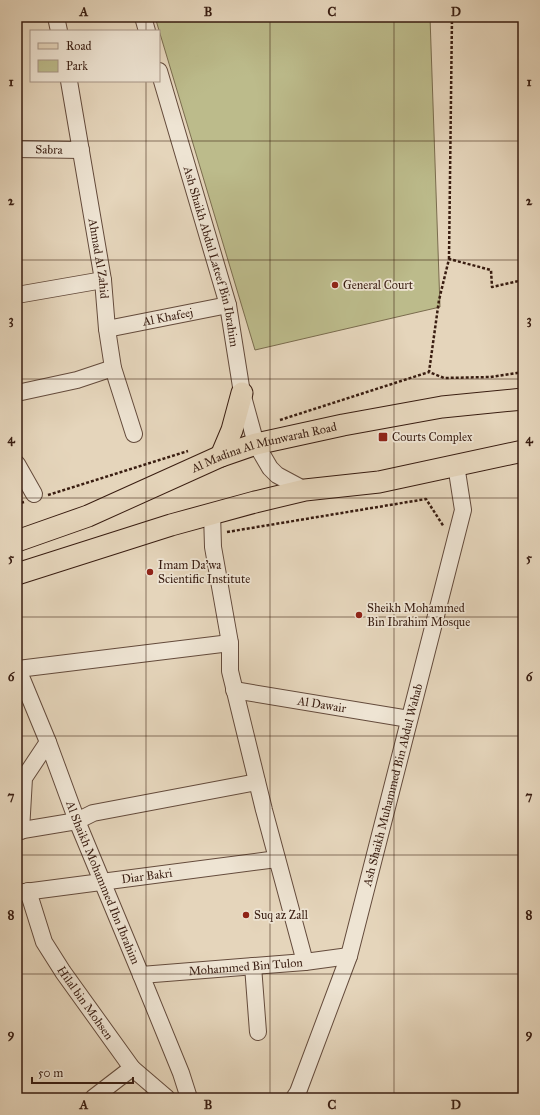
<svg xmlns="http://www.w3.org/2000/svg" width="540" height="1115" font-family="'IM FELL Great Primer',serif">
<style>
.green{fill:#bcbb8b;stroke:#7a6c4e}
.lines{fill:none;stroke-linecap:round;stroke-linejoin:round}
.minor-casing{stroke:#644b3c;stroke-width:18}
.major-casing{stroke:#391d11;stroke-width:23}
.path{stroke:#391d11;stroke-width:2.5;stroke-dasharray:3 2;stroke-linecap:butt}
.minor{stroke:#eee4d3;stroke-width:16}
.major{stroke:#e5d5bb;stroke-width:21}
.grid{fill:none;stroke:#391d11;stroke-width:1;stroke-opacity:0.55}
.poi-dot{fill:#8f2418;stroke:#eee4d3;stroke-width:1.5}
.labels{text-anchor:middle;stroke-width:3.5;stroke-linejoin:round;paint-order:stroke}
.street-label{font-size:12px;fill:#391d11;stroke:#eee4d3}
.poi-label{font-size:12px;fill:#391d11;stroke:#eee4d3;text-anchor:start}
.neatline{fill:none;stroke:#391d11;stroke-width:1.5}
.grid-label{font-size:13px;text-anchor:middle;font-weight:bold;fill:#391d11}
</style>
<rect width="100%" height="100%" fill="#e5d5bb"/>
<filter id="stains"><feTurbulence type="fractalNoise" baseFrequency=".005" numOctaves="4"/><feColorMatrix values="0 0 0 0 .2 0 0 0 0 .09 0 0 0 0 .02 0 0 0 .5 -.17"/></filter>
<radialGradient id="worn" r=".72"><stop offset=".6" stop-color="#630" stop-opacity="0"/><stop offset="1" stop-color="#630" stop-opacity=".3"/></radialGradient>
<path class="green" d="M155,17H430L440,307L255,350Z"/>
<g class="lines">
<defs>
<g id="minor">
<path d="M56,17L59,31"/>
<path d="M143,17L147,31"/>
<path id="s1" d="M159,71L228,305L242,393L256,444L270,468L277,475L305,490"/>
<path id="s2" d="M69,81L103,280L107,329L113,368L134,434"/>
<path id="s3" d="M17,149L81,150"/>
<path d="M17,295L103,280"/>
<path id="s4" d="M107,329L228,305"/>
<path d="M17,393L77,380L113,368"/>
<path d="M17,464L34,494"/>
<path d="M212,513L213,547L230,643V671L264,810L305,962"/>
<path id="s5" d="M17,667L48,742L77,821L141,975L181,1073L189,1098"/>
<path d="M18,669L230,643"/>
<path id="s6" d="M234,690L409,719"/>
<path d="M17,831L77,821L93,813L257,782"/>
<path d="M21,831L24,778L48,742"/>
<path id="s7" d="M28,891L44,942L63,972L132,1068L167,1098"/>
<path id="s8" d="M17,893L277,859"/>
<path d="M253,966L258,1032"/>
<path id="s9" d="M141,975L305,962L349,956"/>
<path d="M93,1098L132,1068"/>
<path id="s10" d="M294,1098L298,1092L349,956L463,510L456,465"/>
</g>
<g id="major">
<path d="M221,456L232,430L242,393"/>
<path id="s11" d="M17,541L88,516L221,456L256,444L343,425L442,407L523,399"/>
<path d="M17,574L171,525L255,502L305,490L379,482L523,451"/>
</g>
</defs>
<use href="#minor" class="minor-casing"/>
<use href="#major" class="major-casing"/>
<path class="path" d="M449,259L452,17
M523,280L492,287L491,270L449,259L439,300L429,372L444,378L490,377L523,372
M280,420L429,372
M48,495L188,451
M17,504L24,502
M227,532L426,499L444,527"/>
<use href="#minor" class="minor"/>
<use href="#major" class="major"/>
</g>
<path class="grid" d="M146,17V31M270,17V1098M394,17V1098M146,81V1098M17,141H523M17,260H523M17,379H523M17,498H523M17,617H523M17,736H523M17,855H523M17,974H523"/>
<g class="poi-dot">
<circle cx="335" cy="285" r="4"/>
<rect x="378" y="432" width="10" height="10" rx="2"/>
<circle cx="150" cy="572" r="4"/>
<circle cx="359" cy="615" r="4"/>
<circle cx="246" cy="915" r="4"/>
</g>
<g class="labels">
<g class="street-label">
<text dy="4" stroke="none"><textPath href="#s3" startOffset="32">Sabra</textPath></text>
<text dy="4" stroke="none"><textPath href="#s1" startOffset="193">Ash Shaikh Abdul Lateef Bin Ibrahim</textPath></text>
<text dy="4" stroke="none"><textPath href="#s2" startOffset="180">Ahmad Al Zahid</textPath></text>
<text dy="4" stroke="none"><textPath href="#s4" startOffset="62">Al Khafeej</textPath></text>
<text dy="4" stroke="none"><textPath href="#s11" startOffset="265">Al Madina Al Munwarah Road</textPath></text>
<text dy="4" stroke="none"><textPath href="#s6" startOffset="89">Al Dawair</textPath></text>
<text dy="4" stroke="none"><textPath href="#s10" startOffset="329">Ash Shaikh Muhammed Bin Abdul Wahab</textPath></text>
<text dy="4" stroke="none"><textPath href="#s8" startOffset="131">Diar Bakri</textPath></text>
<text dy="4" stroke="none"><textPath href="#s5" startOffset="232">Al Shaikh Mohammed Ibn Ibrahim</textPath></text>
<text dy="4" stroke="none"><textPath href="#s9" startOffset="105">Mohammed Bin Tulon</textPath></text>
<text dy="4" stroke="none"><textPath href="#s7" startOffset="127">Hilal bin Mohsen</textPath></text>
</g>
<g class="poi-label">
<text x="343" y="289">General Court</text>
<text x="392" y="441">Courts Complex</text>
<text x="158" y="569">Imam Da'wa<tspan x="158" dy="14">Scientific Institute</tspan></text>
<text x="367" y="612">Sheikh Mohammed<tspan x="367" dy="14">Bin Ibrahim Mosque</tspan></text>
<text x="254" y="919">Suq az Zall</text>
</g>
</g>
<rect width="540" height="1115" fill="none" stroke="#e5d5bb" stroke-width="44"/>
<rect x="30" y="30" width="130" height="52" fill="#eee4d3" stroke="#a69485"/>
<rect x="38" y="43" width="20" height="6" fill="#e5d5bb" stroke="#a69485"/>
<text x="66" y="50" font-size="12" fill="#391d11">Road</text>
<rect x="38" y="60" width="20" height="12" fill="#bcbb8b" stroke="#a69485"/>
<text x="66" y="70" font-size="12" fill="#391d11">Park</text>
<path d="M32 1077v6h101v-6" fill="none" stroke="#391d11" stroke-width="2"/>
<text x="38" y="1077" font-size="12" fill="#391d11" stroke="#eee4d3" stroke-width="3" paint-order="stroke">50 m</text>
<rect x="22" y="22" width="496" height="1071" class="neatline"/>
<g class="grid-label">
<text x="84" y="16">A</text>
<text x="208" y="16">B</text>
<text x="332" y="16">C</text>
<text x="456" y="16">D</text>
<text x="11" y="86">1</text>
<text x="529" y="86">1</text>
<text x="11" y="205">2</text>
<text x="529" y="205">2</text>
<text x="11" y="324">3</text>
<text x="529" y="324">3</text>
<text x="11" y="443">4</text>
<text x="529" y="443">4</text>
<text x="11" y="562">5</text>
<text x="529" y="562">5</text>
<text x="11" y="681">6</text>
<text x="529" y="681">6</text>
<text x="11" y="800">7</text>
<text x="529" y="800">7</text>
<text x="11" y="919">8</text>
<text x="529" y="919">8</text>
<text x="11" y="1038">9</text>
<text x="529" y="1038">9</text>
<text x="84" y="1109">A</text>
<text x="208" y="1109">B</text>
<text x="332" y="1109">C</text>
<text x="456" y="1109">D</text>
</g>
<rect width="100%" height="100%" filter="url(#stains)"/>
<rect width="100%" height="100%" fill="url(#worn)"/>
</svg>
